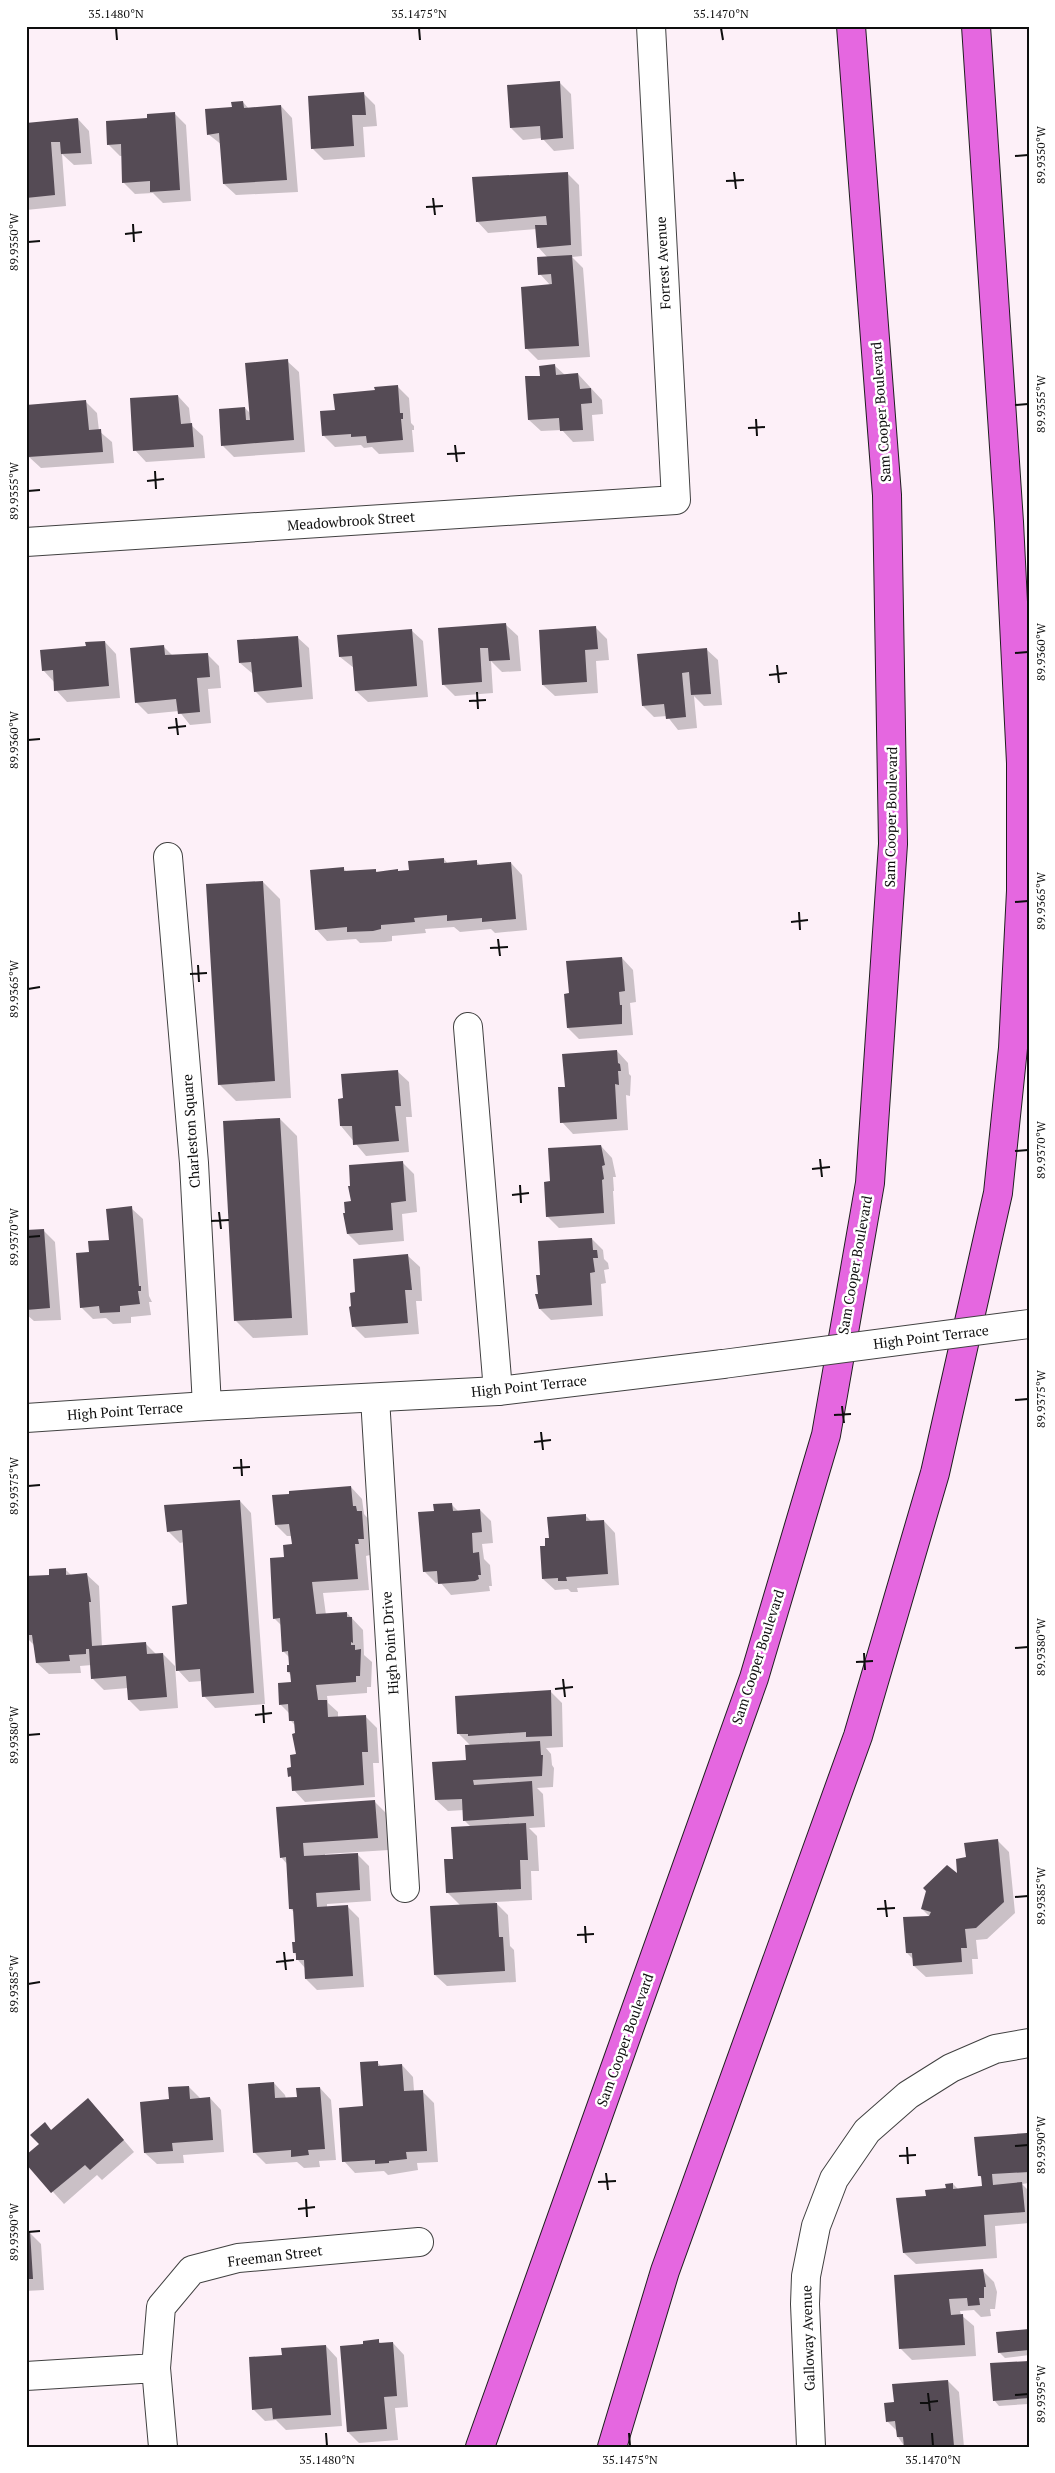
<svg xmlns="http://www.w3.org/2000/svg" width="1055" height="2473" font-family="'PT Serif',serif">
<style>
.shadow{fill:#0003}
.building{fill:#554b55}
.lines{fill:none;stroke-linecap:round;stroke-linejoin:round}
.minor-casing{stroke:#414141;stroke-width:30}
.tertiary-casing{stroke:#414141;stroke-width:30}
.motorway-casing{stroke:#1f1f1f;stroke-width:30}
.minor{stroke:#fff;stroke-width:28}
.tertiary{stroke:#fff;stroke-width:28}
.motorway{stroke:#e567e0;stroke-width:28}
.tertiary-bridge-casing{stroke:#414141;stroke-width:30;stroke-linecap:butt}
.tertiary-bridge{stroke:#fff;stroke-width:28}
.ticks{fill:none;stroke:#0e0e0e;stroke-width:2}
.labels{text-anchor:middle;stroke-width:5;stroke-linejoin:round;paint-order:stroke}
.street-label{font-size:14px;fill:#0e0e0e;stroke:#fff}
.neatline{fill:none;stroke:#0e0e0e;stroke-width:2}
.ticks-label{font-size:12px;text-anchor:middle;fill:#0e0e0e}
</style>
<rect width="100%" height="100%" fill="#fdf0f8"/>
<path class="shadow" d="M559,82L571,94L574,149L554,151L542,138L523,140L511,128L508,86Z
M364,94L375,105L377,126L363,127L365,157L324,160L312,148Z
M243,102L249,109L281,106L292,118L298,192L236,195L224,184L222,145L208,134L233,108Z
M175,114L186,125L191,201L163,203L153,193L135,194L123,182V156H120L108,144L149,120Z
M78,119L89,131L92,164L74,165L62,154L66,206L26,210V124Z
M567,173L579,185L582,256L572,257L583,268L590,357L538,360L527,349L522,288L551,286L540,274L548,258L538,247L537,229L488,233L477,221Z
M287,361L299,372L305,452L234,457L223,446L245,408L251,414Z
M555,366L565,375L578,374L602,400L603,414L592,415L594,441L573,442L562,430L541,431L529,420Z
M397,386L409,398L411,423L414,426V430H412L414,452L379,454L372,447L364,448L361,445L335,447L324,436L336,411L376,391Z
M178,396L189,408L191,425L203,436L205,458L146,462L135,450Z
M86,402L97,413L99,431L112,442L114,463L41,468L29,457L26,406Z
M506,625L518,636L521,671L502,672L491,661L493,693L455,696L443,684L439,629Z
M595,627L607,639L609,660L596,661L598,693L555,696L543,685Z
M411,630L423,641L428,697L368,702L356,691L354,668L340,657Z
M297,637L309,648L313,699L267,703L255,691L253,674L240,663Z
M105,642L116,654L120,698L67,702L56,690L55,683L43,670L87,647Z
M164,647L173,656L208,655L219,666L221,688L208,689L211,723L190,725L179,711L148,714L136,702Z
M706,649L718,660L722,705L704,706L694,696L697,728L678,730L667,716L654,717L643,706Z
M444,859L448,864L476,861L481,866L511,863L522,875L527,930L495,933L491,929L460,932L454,927L425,929L426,933L392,936V941L385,942L360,943L356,939L327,941L316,929L344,869L347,872L375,870L378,873L411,871Z
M263,882L280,899L291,1098L236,1101L219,1084Z
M622,958L633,970L636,1002L630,1003L633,1035L579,1039L568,1028L570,995Z
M617,1051L628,1063L629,1074L631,1076L630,1096L626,1095L628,1130L573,1134L562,1122L566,1088Z
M397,1071L409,1082L412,1117H406L409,1152L366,1156L341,1126Z
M280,1119L297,1136L308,1335L253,1338L236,1321Z
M601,1146L612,1158L616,1177H613L614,1191H613L615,1224L559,1228L547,1216L552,1182Z
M402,1162L414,1174L417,1212L402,1214L404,1241L359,1245L348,1234L353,1202Z
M131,1208L143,1219L149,1296L152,1302H149L151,1315L131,1317V1323L113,1324L106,1318L93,1319L81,1307L90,1253L110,1241Z
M43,1230L55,1242L61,1320L34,1321L26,1314V1231Z
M592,1239L603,1250L604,1259L608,1263L609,1269L604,1270L606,1283L601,1284L603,1316L551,1320L540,1309L542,1276Z
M408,1256L420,1267L422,1301H416L419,1334L365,1338L354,1327Z
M351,1487L362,1499L364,1514L373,1524L375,1550H369L370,1555L366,1556L369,1590L323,1593L326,1615L347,1613L363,1630L364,1655L372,1662L371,1687H367V1693L327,1696L328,1703L338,1712V1718L365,1716L377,1728L379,1763H373L375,1797L305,1802L294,1790L293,1779L289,1776L298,1755L296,1726L291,1721L290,1714L280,1704L292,1684L291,1675L288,1672L291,1666L290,1658L283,1651L281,1625L274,1618L285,1558L294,1546L292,1536H287L276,1525Z
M240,1501L251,1513L265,1704L215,1708L204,1696L202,1681L189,1682L178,1670L188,1606L184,1542L180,1543L168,1531Z
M451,1504L459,1512L480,1510L491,1521L493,1543L482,1544L484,1559L490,1565L492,1586H489L490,1591L451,1595L440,1582L436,1583L424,1571L435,1512Z
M585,1515L592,1522L604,1521L615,1533L619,1585L577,1588L578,1592H571L568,1589L555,1590L543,1579L547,1547L550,1539Z
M65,1569L72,1576L87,1575L99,1586L102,1647L146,1644L156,1654H163L175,1666L178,1708L140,1711L129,1700L128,1688L104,1690L92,1678V1665L80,1666L81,1673L49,1674L37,1663L35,1646L26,1637V1578L51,1576Z
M550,1691L562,1703L563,1747L546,1748L551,1754L552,1765L554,1768L553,1787L537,1788L543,1794L545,1827L529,1828L537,1836L539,1871H531L532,1900L495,1902L508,1915L510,1946L514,1950L516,1982L447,1986L435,1975L461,1906L447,1892L454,1860L471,1827L464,1820V1810L448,1811L436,1800L467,1761L471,1746L458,1733Z
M375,1802L386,1813L389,1850L325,1854V1856L357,1854L369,1866L371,1901L327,1904V1908L347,1906L359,1918L364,1987L317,1990L306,1979L305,1968L298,1960L294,1952L297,1943L295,1913L290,1908L287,1864L281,1857L278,1808Z
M998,1841L1009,1852L1015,1913L987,1939L976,1940L978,1959H972L973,1974L926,1977L914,1966V1960L907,1953L930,1917L922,1909L958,1876L967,1858Z
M377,2062L382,2067L402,2065L413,2077L414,2091H422L434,2103L438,2162L417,2163L418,2170L388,2175L384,2171L355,2173L344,2161L364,2107Z
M274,2083L285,2095L286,2099L298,2098L320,2088L331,2100L336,2160L319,2161L320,2167L304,2168L297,2162L266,2164L254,2152Z
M189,2087L201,2099L210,2098L221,2110L224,2152L183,2155L184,2163L157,2164L145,2153L171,2101Z
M99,2111L134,2152L102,2180L97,2175L64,2204L26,2162L40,2144L45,2124L52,2131Z
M1026,2135L1029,2137V2183L1022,2184L1029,2191V2223L995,2226L997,2258L916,2264L904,2253L927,2197L947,2189L953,2184L958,2189L984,2187L983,2179L979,2175Z
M29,2232L41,2244L44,2290L26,2291V2233Z
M982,2270L994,2282L997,2292L995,2309H990L991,2316L981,2317L974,2310L960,2311L961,2315L974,2326L976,2356L912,2360L900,2348L895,2276Z
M1029,2331V2355L1005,2358L999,2352Z
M378,2341L382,2344L393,2343L404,2355L408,2407L395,2408L398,2440L359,2443L348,2432L365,2345Z
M326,2346L337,2358L342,2426L286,2430L276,2420L265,2421L253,2409L283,2356Z
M1029,2362V2404L999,2406L994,2400Z
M948,2381L959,2392L964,2447H905L898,2437L897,2431L887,2421L895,2403Z"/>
<path class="building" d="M560,81L563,138L541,140L540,126L510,128L507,85Z
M364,92L366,115H352L354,146L311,149L308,96Z
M243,101L244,108L281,105L287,180L223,184L219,133L207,135L205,109L232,107L231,102Z
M175,112L180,190L150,192V181L122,183L121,144L107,145L106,121L147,118V114Z
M78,118L81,153L61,154L60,142H51L55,195L26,198V123Z
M568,172L571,245L537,248L535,225H547L546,216L476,222L472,177Z
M572,255L579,346L525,349L521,287L552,284L551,274L538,275L537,257Z
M288,359L294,440L221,446L219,409L245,407L246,420H250L245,363Z
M555,364L556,375L578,373L580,389L591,388L592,403L581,404L583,430L560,431L559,418L528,420L525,376H540L539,366Z
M398,385L400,413H403V419H401L403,440L367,443L366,436L351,437V434L322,436L320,411L335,410L333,394L375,390L374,387Z
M178,395L181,424L192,423L194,447L133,451L130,398Z
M86,400L89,430L101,429L103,452L28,457L26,405Z
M506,623L510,660L489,661L488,648H480L482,682L442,685L438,628Z
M596,626L598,649L585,650L587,682L542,685L539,630Z
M412,629L417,686L355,691L352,656L339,657L337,635Z
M298,636L302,687L254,692L251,662L239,663L237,640Z
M105,641L109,686L54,691L53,670L42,671L40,650L86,646L85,642Z
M164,645L165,655L208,653L210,677L197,678L200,712L178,714L176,699L135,703L130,648Z
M707,648L711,694L691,695L689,672L682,673L686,717L666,719L664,704L642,706L637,654Z
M444,858V863L477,860V865L511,862L516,919L482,922V918L447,921V915L414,918L415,922L381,925V929L373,931L347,932V927L315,930L310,870L344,867V871L376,869V872L398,869V871L409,870L408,861Z
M263,881L275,1081L218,1085L206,884Z
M622,957L625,991L619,992L620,1005H622V1024L567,1028L564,994L569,993L566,961Z
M617,1050L618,1063L620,1064L621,1071H618L619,1085L615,1084L617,1119L560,1123L558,1087H565L562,1054Z
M398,1070L401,1106H395L399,1141L353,1145L352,1126H340L338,1099L343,1098L341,1074Z
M280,1118L292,1318L234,1321L223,1121Z
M601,1145L605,1165L602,1166L604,1179L602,1180L604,1213L546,1217L544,1182L550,1181L548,1148Z
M403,1161L406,1201L391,1203L393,1230L347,1234L343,1213H345L344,1202L351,1201L348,1186H350L349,1165Z
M132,1206L139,1286H141V1291H138L140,1304L120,1306V1312L100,1313L99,1306L80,1308L76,1253L89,1252L88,1241L109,1240L106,1209Z
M44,1229L50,1308L26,1310V1230Z
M592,1238L593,1250H597L598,1258H593L595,1272L590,1273L592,1305L539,1309L535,1294H538L536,1275H540L538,1241Z
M408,1254L412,1290H405L408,1323L352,1327L349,1307L351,1306L350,1293L355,1292L353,1259Z
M351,1486L353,1506H356L357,1511H362L364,1539H358L359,1544H355L358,1579L312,1582L316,1614L347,1612V1617H352L353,1643L351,1642V1645H355V1650L361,1649L360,1676H356V1682L316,1685L318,1700H327L328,1717L366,1715L368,1752H362L364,1785L292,1791L291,1776L288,1777L287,1768L291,1767L290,1755L296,1754L292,1734L295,1733L294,1721H289L288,1704L279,1705L278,1683L291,1682L290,1672H287V1665H289L288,1651L282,1652L280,1618L273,1619L270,1558L284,1557L283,1545L292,1544L289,1524L275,1525L272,1495L289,1494V1491Z
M240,1500L254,1693L202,1697L200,1669L176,1671L172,1606L187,1604L182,1530L167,1532L164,1505Z
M452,1503L453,1511L480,1509L482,1532L472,1533L473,1553L479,1552L481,1575H478L479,1579L475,1581L438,1584L437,1571L423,1572L418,1512L434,1511L433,1504Z
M586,1514V1521L604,1520L608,1574L566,1577L567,1581H558V1578L542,1579L540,1546H545V1538H549L547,1517Z
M66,1568V1575L87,1573L91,1602H89L92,1646L146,1642L147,1654L163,1653L167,1697L128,1700L126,1676L91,1679L89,1649H86V1654L69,1655L70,1661L36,1663L32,1635H26V1576L49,1575V1569Z
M551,1690L552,1736L526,1737V1732L468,1736V1734H457L455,1696Z
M540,1741L541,1755H543L542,1776L473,1780L474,1785L532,1781L534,1816L463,1821L462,1799L435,1800L432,1762L466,1760L465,1745Z
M375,1800L378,1838L303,1843L304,1856L358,1853L360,1890L316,1893L317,1907L348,1905L353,1976L305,1979L304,1960H296V1953H293L292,1942H295L293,1909H289L286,1857L280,1858L276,1807Z
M526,1823L528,1860H520L521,1889L446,1893L444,1859H453L451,1827Z
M998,1839L1004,1902L976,1928L965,1929L967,1948H961L962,1962L913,1966L912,1953H906L903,1917L929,1916L931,1912L921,1909L926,1891L923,1888L947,1865L957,1873L956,1859L966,1857L964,1843Z
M497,1903L499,1937H503L505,1971L434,1975L430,1906Z
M378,2061V2066L402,2064L404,2091L423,2090L427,2151L406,2152L407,2159L389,2161V2163L375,2164V2160L342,2162L339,2108L363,2106L360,2062Z
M274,2082L275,2098L297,2097L296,2088L320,2087L325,2149L308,2150L309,2155L291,2157V2150L253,2153L248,2084Z
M189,2086L190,2099L210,2097L213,2140L172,2143L173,2151L144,2153L140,2102L169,2099L168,2087Z
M88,2098L124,2140L90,2170L85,2165L51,2193L26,2164V2155L39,2144L30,2135L45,2122L51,2130Z
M1027,2133L1029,2172L992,2174L993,2185L1022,2182L1025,2212L984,2215L986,2246L903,2253L896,2198L926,2196L925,2190L946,2188L945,2184L953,2183V2189L982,2186L981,2176H978L974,2137Z
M26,2231H30L33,2279H26Z
M983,2269L986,2287H984V2298H979L980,2305L968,2306L967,2298L949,2299L951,2315L963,2314L965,2345L899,2349L894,2275Z
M1029,2329V2350L998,2353L996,2332Z
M379,2339V2343L393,2342L397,2396L384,2397L387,2429L347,2432L340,2346L363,2344V2341Z
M326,2345L331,2415L273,2419L272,2408L252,2410L249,2357L282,2355L281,2348Z
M1029,2361V2398L993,2401L990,2363Z
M948,2380L954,2446L904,2447L903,2437H897L895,2421L886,2422L884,2403L894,2402L892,2384Z"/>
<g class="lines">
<defs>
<path id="minor" d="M26,542L676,500L651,26
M168,857L194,1163L207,1406
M468,1027L498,1391
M375,1398L405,1888
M26,2376L156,2368
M163,2447L156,2368L161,2307L192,2270L238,2258L419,2242
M811,2447L805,2304L806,2276L816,2226L834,2179L867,2131L908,2095L951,2068L995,2049L1029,2043"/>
<path id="tertiary" d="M26,1418L207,1406L498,1391L723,1364"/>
<path id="motorway" d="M480,2447L754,1678L826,1435L870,1183L893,844L887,495L851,26
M612,2447L665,2271L858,1736L935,1473L998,1193L1013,1048L1021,891V763L1009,522L976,26"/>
</defs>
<use href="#minor" class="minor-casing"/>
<use href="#tertiary" class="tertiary-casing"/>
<use href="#motorway" class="motorway-casing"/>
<use href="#minor" class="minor"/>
<use href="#tertiary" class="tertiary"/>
<use href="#motorway" class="motorway"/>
<defs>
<path id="tertiary-bridge" d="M723,1364L1029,1324"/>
</defs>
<use href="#tertiary-bridge" class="tertiary-bridge-casing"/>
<use href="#tertiary-bridge" class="tertiary-bridge"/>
</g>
<path class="ticks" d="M116,28L117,40M419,28L420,40M721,28L723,40M1015,156L1028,155M734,172L736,189M726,181L744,180M433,198L435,215M426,207L443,206M133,224L134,242M125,234L142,232M28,242L40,241M1015,405L1028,404M756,419L757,436M748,428L765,427M455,445L457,462M447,454L465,453M155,471L156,489M147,481L164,479M28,491L40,490M1015,653L1028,652M777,665L779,683M769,675L787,673M477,692L478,709M469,701L486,700M176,718L178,735M168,728L186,726M28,740L40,739M1015,902L1028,901M799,912L800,930M791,922L808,920M498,939L500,956M490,948L508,947M198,965L199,982M190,974L207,973M28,989L40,987M1015,1151L1028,1150M820,1159L822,1177M812,1169L830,1167M520,1185L521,1203M512,1195L529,1193M219,1212L221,1229M211,1221L229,1220M28,1237L40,1236M1015,1400L1028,1399M842,1406L844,1423M834,1415L851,1414M541,1432L543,1450M534,1442L551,1440M241,1459L242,1476M233,1468L250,1467M28,1486L40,1485M1015,1648L1028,1647M864,1653L865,1670M856,1662L873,1661M563,1679L565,1697M555,1689L573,1687M263,1705L264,1723M255,1715L272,1713M28,1735L40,1734M1015,1897L1028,1896M885,1900L887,1917M877,1909L895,1908M585,1926L586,1943M577,1935L594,1934M284,1952L286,1970M276,1962L294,1960M28,1984L40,1982M1015,2146L1028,2145M907,2147L908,2164M899,2156L916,2155M606,2173L608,2190M598,2182L616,2181M306,2199L307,2217M298,2209L315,2207M28,2232L40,2231M928,2393L930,2411M1015,2395L1028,2394M920,2403L938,2401M326,2433L327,2446M629,2433L630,2446M932,2433L933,2446"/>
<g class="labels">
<g class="street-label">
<text transform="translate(663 263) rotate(-93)" y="5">Forrest Avenue</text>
<text transform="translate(881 412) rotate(-94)" y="5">Sam Cooper Boulevard</text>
<text transform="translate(351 521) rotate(-4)" y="5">Meadowbrook Street</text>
<text transform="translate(891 817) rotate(-89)" y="5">Sam Cooper Boulevard</text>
<text transform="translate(191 1131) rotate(-94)" y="5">Charleston Square</text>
<text transform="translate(855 1265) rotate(-80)" y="5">Sam Cooper Boulevard</text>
<text transform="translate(931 1337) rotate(-7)" y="5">High Point Terrace</text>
<text transform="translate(529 1386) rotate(-6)" y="5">High Point Terrace</text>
<text transform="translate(125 1411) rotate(-4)" y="5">High Point Terrace</text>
<text transform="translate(390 1643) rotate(-94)" y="5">High Point Drive</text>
<text transform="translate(758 1657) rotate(-72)" y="5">Sam Cooper Boulevard</text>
<text transform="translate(625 2040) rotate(-70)" y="5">Sam Cooper Boulevard</text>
<text transform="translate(275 2256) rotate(-7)" y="5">Freeman Street</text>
<text transform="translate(808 2338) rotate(-92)" y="5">Galloway Avenue</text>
</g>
</g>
<rect width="1055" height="2473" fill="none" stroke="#ffffff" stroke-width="55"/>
<rect x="28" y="28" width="1000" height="2418" class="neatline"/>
<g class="ticks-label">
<text x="116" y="18">35.1480°N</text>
<text x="419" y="18">35.1475°N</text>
<text x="721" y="18">35.1470°N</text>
<text transform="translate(1041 155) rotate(-90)" y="4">89.9350°W</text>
<text transform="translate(14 242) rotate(-90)" y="4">89.9350°W</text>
<text transform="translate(1041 404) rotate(-90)" y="4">89.9355°W</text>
<text transform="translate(14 491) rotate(-90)" y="4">89.9355°W</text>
<text transform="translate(1041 652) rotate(-90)" y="4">89.9360°W</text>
<text transform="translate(14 740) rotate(-90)" y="4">89.9360°W</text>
<text transform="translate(1041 901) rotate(-90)" y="4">89.9365°W</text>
<text transform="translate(14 989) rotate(-90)" y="4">89.9365°W</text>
<text transform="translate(1041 1150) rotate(-90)" y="4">89.9370°W</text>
<text transform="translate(14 1237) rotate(-90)" y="4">89.9370°W</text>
<text transform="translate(1041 1399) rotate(-90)" y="4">89.9375°W</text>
<text transform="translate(14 1486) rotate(-90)" y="4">89.9375°W</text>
<text transform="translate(1041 1647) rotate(-90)" y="4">89.9380°W</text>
<text transform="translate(14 1735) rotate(-90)" y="4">89.9380°W</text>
<text transform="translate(1041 1896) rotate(-90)" y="4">89.9385°W</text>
<text transform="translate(14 1984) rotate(-90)" y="4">89.9385°W</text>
<text transform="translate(1041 2145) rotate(-90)" y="4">89.9390°W</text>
<text transform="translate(14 2232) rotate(-90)" y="4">89.9390°W</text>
<text transform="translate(1041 2394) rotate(-90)" y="4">89.9395°W</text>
<text x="327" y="2464">35.1480°N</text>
<text x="630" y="2464">35.1475°N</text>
<text x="933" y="2464">35.1470°N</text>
</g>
</svg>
